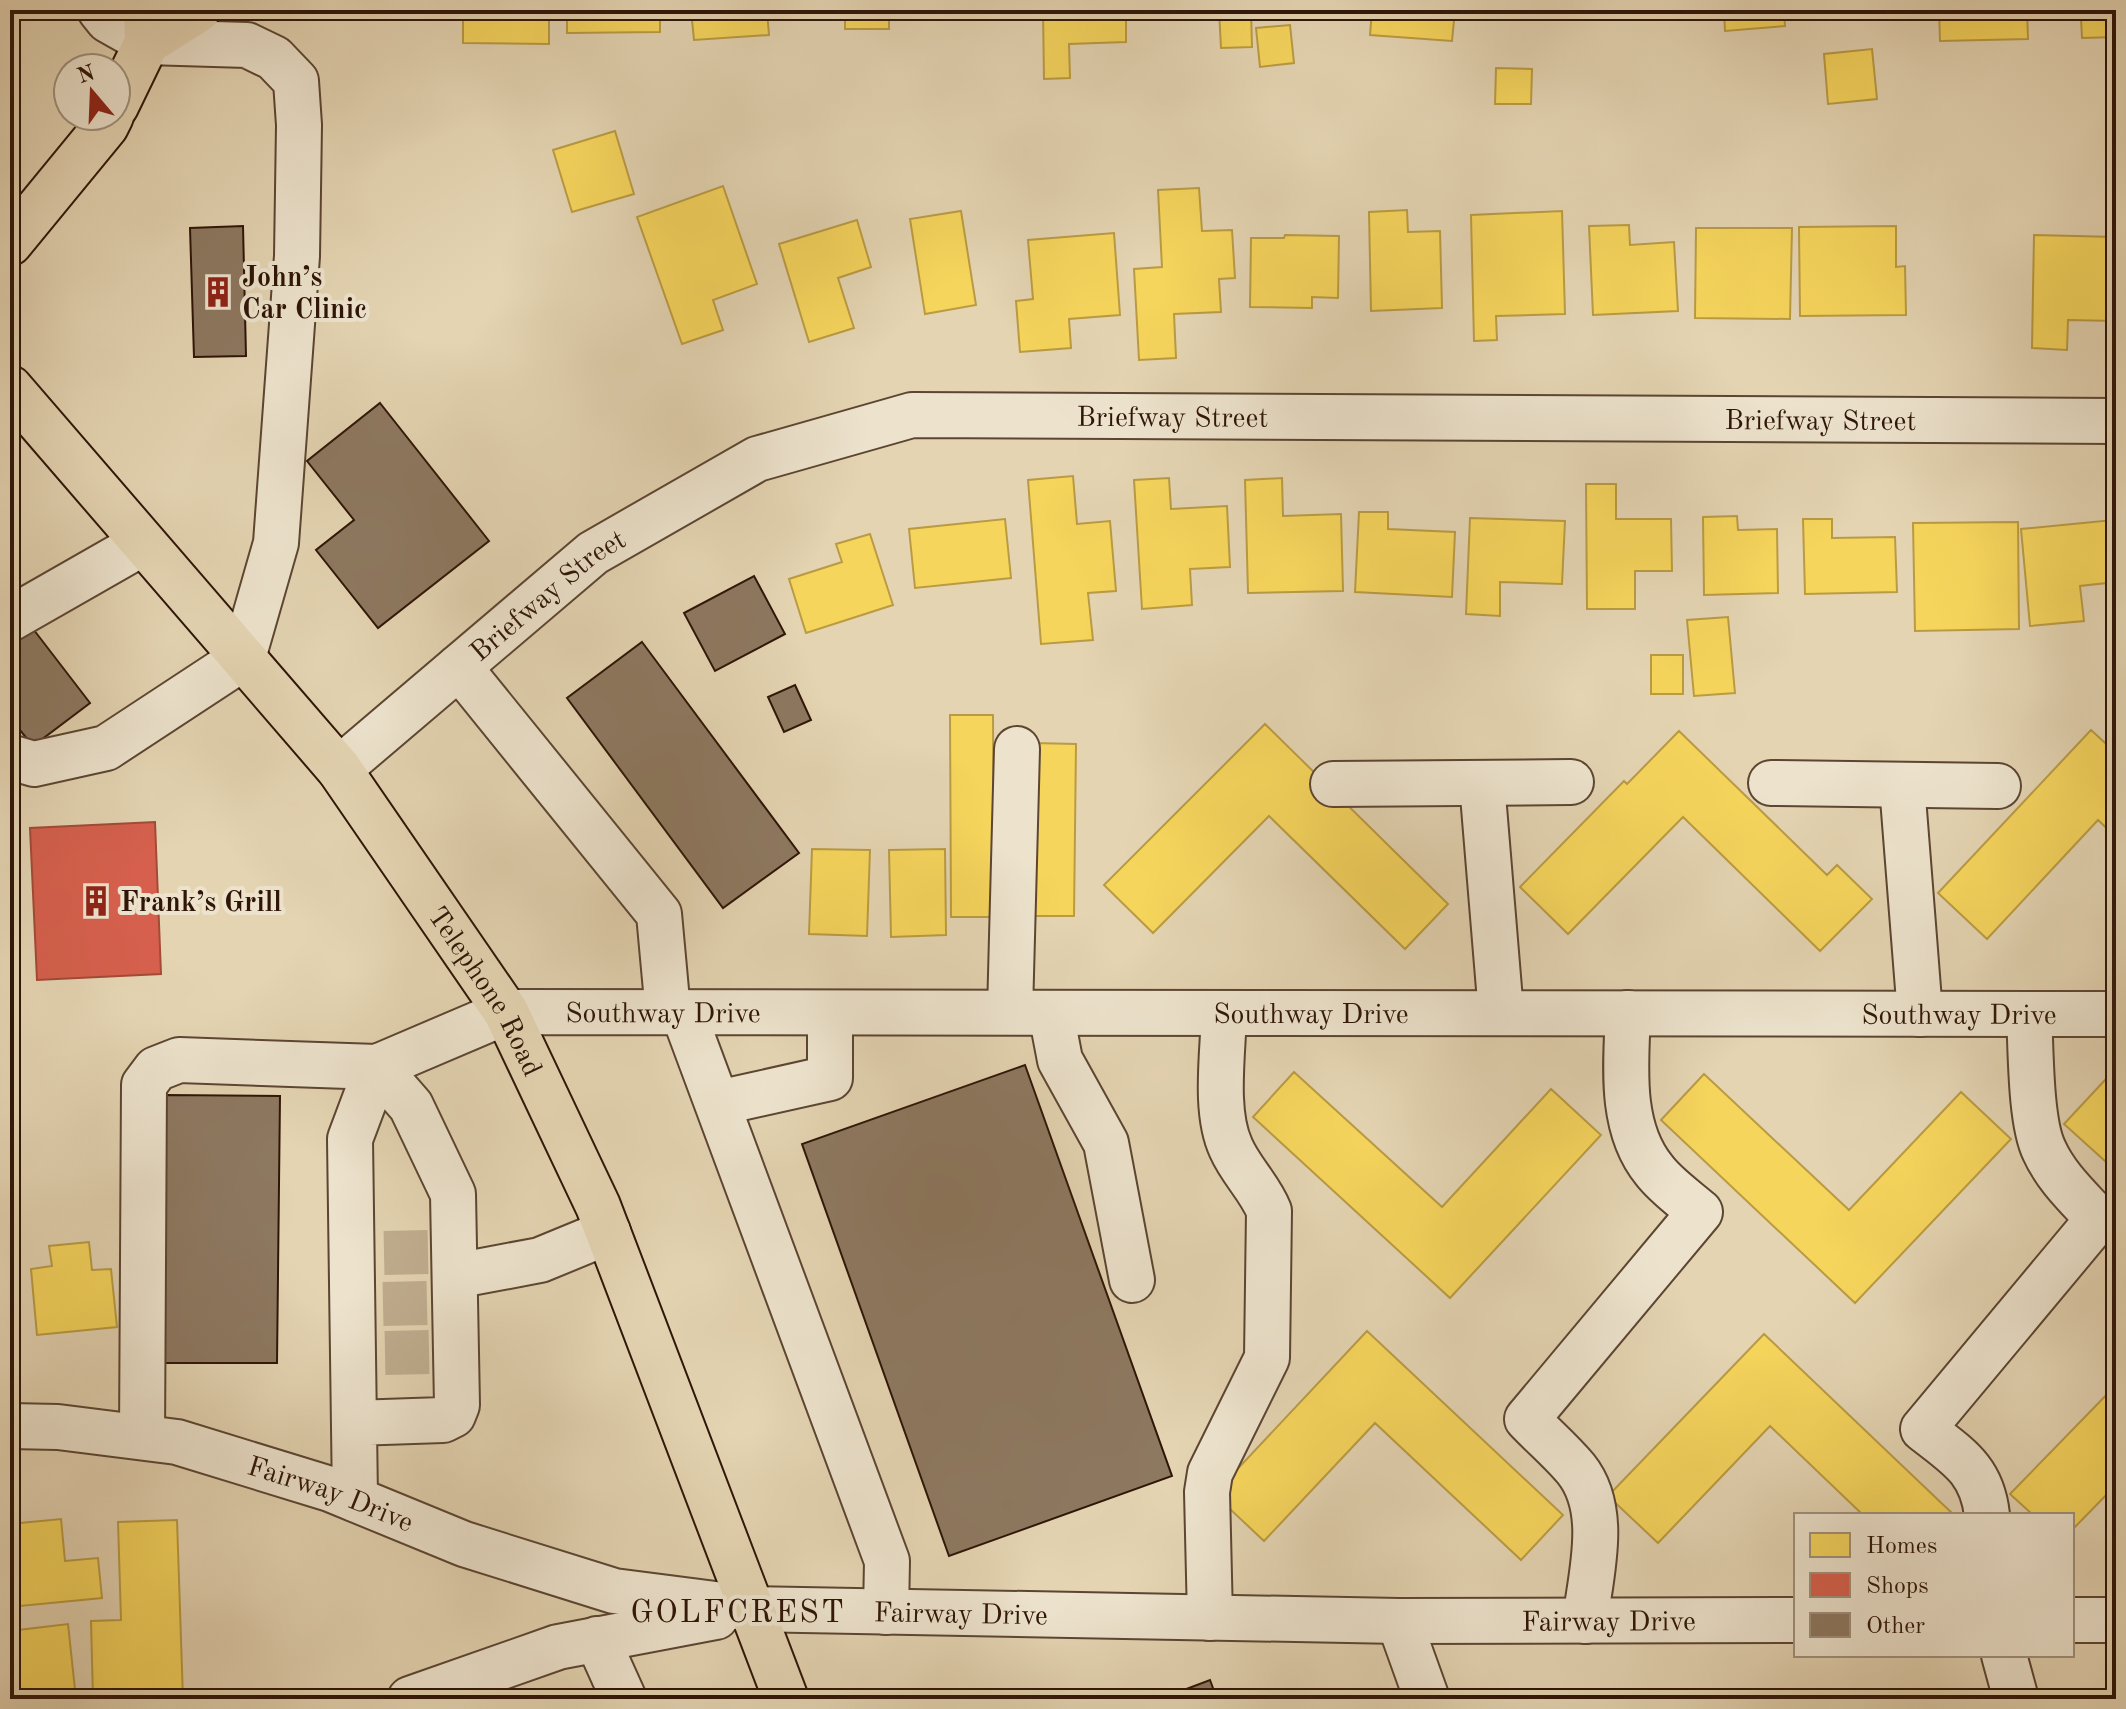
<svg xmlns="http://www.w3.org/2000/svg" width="2126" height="1709" font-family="'Old Standard TT',serif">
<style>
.homes{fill:#f6d55c;stroke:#ba9b43;stroke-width:2}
.shops{fill:#d6604d;stroke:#a44a38;stroke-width:2}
.building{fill:#8d7860;stroke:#2f1508;stroke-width:2}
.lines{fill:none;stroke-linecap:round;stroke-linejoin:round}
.minor-tunnel{stroke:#c0ae90;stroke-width:44;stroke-dasharray:44 22;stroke-linecap:butt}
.minor-casing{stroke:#5c4532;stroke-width:48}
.major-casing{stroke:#2f1508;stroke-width:48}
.minor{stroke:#ede3cd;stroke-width:44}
.major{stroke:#e4d4b2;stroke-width:44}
.labels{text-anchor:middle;stroke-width:8;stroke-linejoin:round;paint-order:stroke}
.poi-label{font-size:28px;font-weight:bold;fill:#2f1508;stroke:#ede3cd;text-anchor:start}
.street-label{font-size:28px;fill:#2f1508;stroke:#ede3cd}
.quarter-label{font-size:32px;letter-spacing:2px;fill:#2f1508;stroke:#ede3cd}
</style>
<rect width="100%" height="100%" fill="#e4d4b2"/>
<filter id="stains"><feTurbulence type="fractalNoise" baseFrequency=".0025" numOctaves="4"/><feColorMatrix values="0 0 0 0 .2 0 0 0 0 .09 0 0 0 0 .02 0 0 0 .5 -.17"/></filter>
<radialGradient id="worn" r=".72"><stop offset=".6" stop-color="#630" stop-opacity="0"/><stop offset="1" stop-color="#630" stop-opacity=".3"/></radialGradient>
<path class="homes" d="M463,10H549V44L463,43Z
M567,10H660V32L567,33Z
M691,10H767L769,35L694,40Z
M845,10H889V29H845Z
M1043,10H1126V42L1069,44L1070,78L1044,79Z
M1219,10H1251L1252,47L1221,48Z
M1372,10H1455L1452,41L1370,35Z
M1724,10H1784L1785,26L1725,31Z
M1818,10H1884V13L1818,12Z
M1939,10H2027L2028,39L1940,41Z
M2048,10H2116V37L2082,38L2081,18L2048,19Z
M1290,25L1294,63L1260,67L1256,28Z
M1872,49L1877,99L1828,104L1824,54Z
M1496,68L1532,69L1531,104H1495Z
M615,131L634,194L572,212L553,150Z
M723,186L757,284L713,300L723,330L682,344L637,217Z
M1199,188L1202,231L1232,230L1235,278L1219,279L1221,312L1174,314L1176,358L1139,360L1134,269L1162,267L1158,190Z
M1407,210L1408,232L1440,231L1442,308L1371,311L1369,212Z
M961,211L976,305L925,314L910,219Z
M1562,211L1565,314L1496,316L1497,340L1474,341L1471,215Z
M857,220L871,267L838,278L854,328L809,342L779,244Z
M1629,225L1630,245L1674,242L1678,311L1593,315L1589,226Z
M1896,226V267L1905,266L1906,315L1800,316L1799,227Z
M1696,228H1792L1790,319L1695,318Z
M1114,233L1120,315L1069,319L1071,348L1020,352L1016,301L1033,299L1028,240Z
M1285,235L1339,236L1338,298L1312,297V308L1250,307L1251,238H1284Z
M2034,235L2116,237V321L2068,320L2067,350L2032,348Z
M1073,476L1077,524L1110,521L1116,591L1088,593L1093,640L1041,644L1028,480Z
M1169,478L1171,509L1227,506L1230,567L1190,569L1192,605L1142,609L1134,480Z
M1282,478L1283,516L1341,514L1343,591L1248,593L1245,480Z
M1586,484H1616V519H1671L1672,571H1635V609H1587Z
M1359,512H1388V529L1455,532L1452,597L1355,592Z
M1737,516L1738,530L1777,529L1778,593L1704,595L1703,517Z
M1470,518L1565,521L1562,584L1500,582V616L1466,614Z
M1005,519L1011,578L915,588L909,529Z
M1803,519H1832V538L1895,537L1897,592L1805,594Z
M2113,520L2116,582L2080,586L2084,621L2030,626L2021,529Z
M2018,522L2019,629L1915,631L1913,523Z
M870,534L893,605L806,633L789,579L842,562L836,544Z
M1728,617L1735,693L1694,696L1687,620Z
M1651,655H1683V694H1651Z
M950,715H993L994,917H951Z
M1265,724L1448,904L1405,949L1269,816L1153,933L1104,885Z
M2091,730L2116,753V837L2098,820L1987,939L1938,893Z
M1679,731L1827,875L1837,865L1872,899L1820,951L1683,817L1568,934L1520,887L1624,781L1627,784Z
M1033,743L1076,744L1074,916H1031Z
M812,849L870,850L867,936L809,934Z
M945,849L946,935L891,937L889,850Z
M1294,1072L1442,1207L1551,1089L1601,1135L1450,1298L1253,1117Z
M1704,1074L1849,1210L1961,1092L2011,1139L1855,1303L1661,1120Z
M2105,1080L2116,1090V1171L2064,1124Z
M89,1242L92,1270L111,1269L117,1327L37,1335L31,1269L52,1266L49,1246Z
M1367,1331L1563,1515L1521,1560L1375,1423L1264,1541L1214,1494Z
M1764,1334L1954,1515H1863L1770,1426L1658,1543L1608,1496Z
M2116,1385V1485L2072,1530V1515H2033L2010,1494Z
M61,1519L65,1561L98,1558L102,1598L10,1607V1524Z
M177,1520L183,1699H93L91,1621L121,1620L118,1522Z
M68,1624L76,1699H10V1631Z"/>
<path class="shops" d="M155,822L161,974L37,980L30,828Z"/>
<path class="building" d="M10,10H32L10,28Z
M243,226L246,356L194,357L190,228Z
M380,403L489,541L378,628L316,550L354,520L307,461Z
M754,576L785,634L715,671L684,613Z
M27,621L90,703L33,746L10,718V634Z
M642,642L799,853L723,908L567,698Z
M795,685L811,720L784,732L768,697Z
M1025,1065L1172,1476L949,1556L802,1144Z
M166,1095L280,1096L277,1363H163Z
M1210,1680L1217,1699H1160Z
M1246,1692L1248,1699H1226Z"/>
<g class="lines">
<path class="minor-tunnel" d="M384,1253L434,1252
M383,1304L433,1303
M385,1353L433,1352"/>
<defs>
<g id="minor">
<path d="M10,619L143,543"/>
<path d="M459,667L659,914L668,1012"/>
<path d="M10,757L34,764L106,748L243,658L276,543L297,256L299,125L296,81L274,58L247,45L147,42L108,20L100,10"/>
<path id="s1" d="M339,769L593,553L757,459L912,415L2116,421"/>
<path d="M1482,783L1501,1013"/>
<path d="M1771,783L1998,786"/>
<path d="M1333,784L1571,782"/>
<path d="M1902,785L1920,1014"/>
<path d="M683,1012L887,1561L886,1612"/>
<path d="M1010,1012L1017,749"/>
<path d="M1051,1013L1060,1060L1106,1143L1132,1280"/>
<path d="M718,1103L830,1078V1013"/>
<path d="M455,1276L540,1260L608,1232"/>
<path d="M354,1423L443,1420L453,1415L457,1405L453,1194L411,1106L377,1067L350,1139L355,1499"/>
<path id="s2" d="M10,1426L58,1427L177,1442L330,1489L464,1544L614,1591L754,1609L1399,1621L1796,1620"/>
<path id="s3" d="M142,1437L144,1085L156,1069L179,1060L377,1067L506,1012L2116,1014"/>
<path d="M1987,1515C1982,1469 1957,1456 1923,1429L2098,1219C2078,1197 2056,1177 2044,1150C2030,1121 2031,1048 2029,1014"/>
<path d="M1210,1618L1207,1492L1210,1473L1267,1358L1269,1211C1260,1188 1241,1171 1231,1148C1214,1112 1223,1053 1224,1013"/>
<path d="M2072,1620H2116"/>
<path d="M1399,1621L1427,1699"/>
<path d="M1585,1621C1591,1573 1609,1510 1576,1469C1561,1451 1543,1436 1527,1419L1700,1212C1685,1199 1666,1186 1654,1170C1619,1127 1626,1064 1628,1013"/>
<path d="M597,1639L624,1699"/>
<path d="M2004,1655L2016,1699"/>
<path d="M410,1699L558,1647L716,1617"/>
</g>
<g id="major">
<path d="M147,42L198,10"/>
<path d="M116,106L147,42L146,10"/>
<path d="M10,243L106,126L111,116"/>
<path id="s4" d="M10,388L339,769L506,1012L598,1206L786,1699"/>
</g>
</defs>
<use href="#minor" class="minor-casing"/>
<use href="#major" class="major-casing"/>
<use href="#minor" class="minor"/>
<use href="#major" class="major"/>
</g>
<defs>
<symbol id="building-bare" viewBox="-9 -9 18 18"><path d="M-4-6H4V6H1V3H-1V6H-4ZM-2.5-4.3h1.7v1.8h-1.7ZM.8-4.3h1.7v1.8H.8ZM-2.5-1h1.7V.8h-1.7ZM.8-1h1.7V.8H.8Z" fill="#8f2418" stroke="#ede3cd" stroke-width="2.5" paint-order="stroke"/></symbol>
</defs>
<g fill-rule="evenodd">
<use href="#building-bare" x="196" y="270" width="44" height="44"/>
<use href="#building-bare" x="74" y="879" width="44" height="44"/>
</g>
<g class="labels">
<g class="poi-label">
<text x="242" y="286">John’s<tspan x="242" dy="32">Car Clinic</tspan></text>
<text x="120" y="911">Frank’s Grill</text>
</g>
<g class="street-label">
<text dy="10" stroke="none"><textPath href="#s1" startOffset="944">Briefway Street</textPath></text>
<text dy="10" stroke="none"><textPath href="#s1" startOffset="1592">Briefway Street</textPath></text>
<text dy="10" stroke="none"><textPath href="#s1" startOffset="272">Briefway Street</textPath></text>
<text dy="10" stroke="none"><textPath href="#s4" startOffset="770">Telephone Road</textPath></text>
<text dy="10" stroke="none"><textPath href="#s3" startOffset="892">Southway Drive</textPath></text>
<text dy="10" stroke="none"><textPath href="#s3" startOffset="1540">Southway Drive</textPath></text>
<text dy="10" stroke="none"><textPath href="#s3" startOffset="2188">Southway Drive</textPath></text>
<text dy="10" stroke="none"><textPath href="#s2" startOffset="330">Fairway Drive</textPath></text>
<text dy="10" stroke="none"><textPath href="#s2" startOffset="978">Fairway Drive</textPath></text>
<text dy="10" stroke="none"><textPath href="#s2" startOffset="1626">Fairway Drive</textPath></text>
</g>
<g class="quarter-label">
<text x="738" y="1622">GOLFCREST</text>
</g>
</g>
<rect width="2126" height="1709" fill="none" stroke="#e4d4b2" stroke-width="40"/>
<rect x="12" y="12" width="2102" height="1685" fill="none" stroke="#2f1508" stroke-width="4"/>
<rect x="20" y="20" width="2086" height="1669" fill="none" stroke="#2f1508" stroke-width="2"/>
<rect x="1794" y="1513" width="280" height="144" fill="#ede3cd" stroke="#a1917e" stroke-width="2"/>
<rect x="1810" y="1533" width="40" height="24" fill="#f6d55c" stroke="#a1917e" stroke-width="2"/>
<text x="1866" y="1553" font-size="24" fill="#2f1508">Homes</text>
<rect x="1810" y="1573" width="40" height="24" fill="#d6604d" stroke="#a1917e" stroke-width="2"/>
<text x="1866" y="1593" font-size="24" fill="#2f1508">Shops</text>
<rect x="1810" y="1613" width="40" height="24" fill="#8d7860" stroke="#a1917e" stroke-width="2"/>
<text x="1866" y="1633" font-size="24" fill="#2f1508">Other</text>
<g transform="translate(92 92) rotate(341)"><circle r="38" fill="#ede3cd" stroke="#a1917e" stroke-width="2"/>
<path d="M0-6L14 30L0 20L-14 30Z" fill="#8f2418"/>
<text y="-12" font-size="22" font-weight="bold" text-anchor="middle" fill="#2f1508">N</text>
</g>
<rect width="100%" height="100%" filter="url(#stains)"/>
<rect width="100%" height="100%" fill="url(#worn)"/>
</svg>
